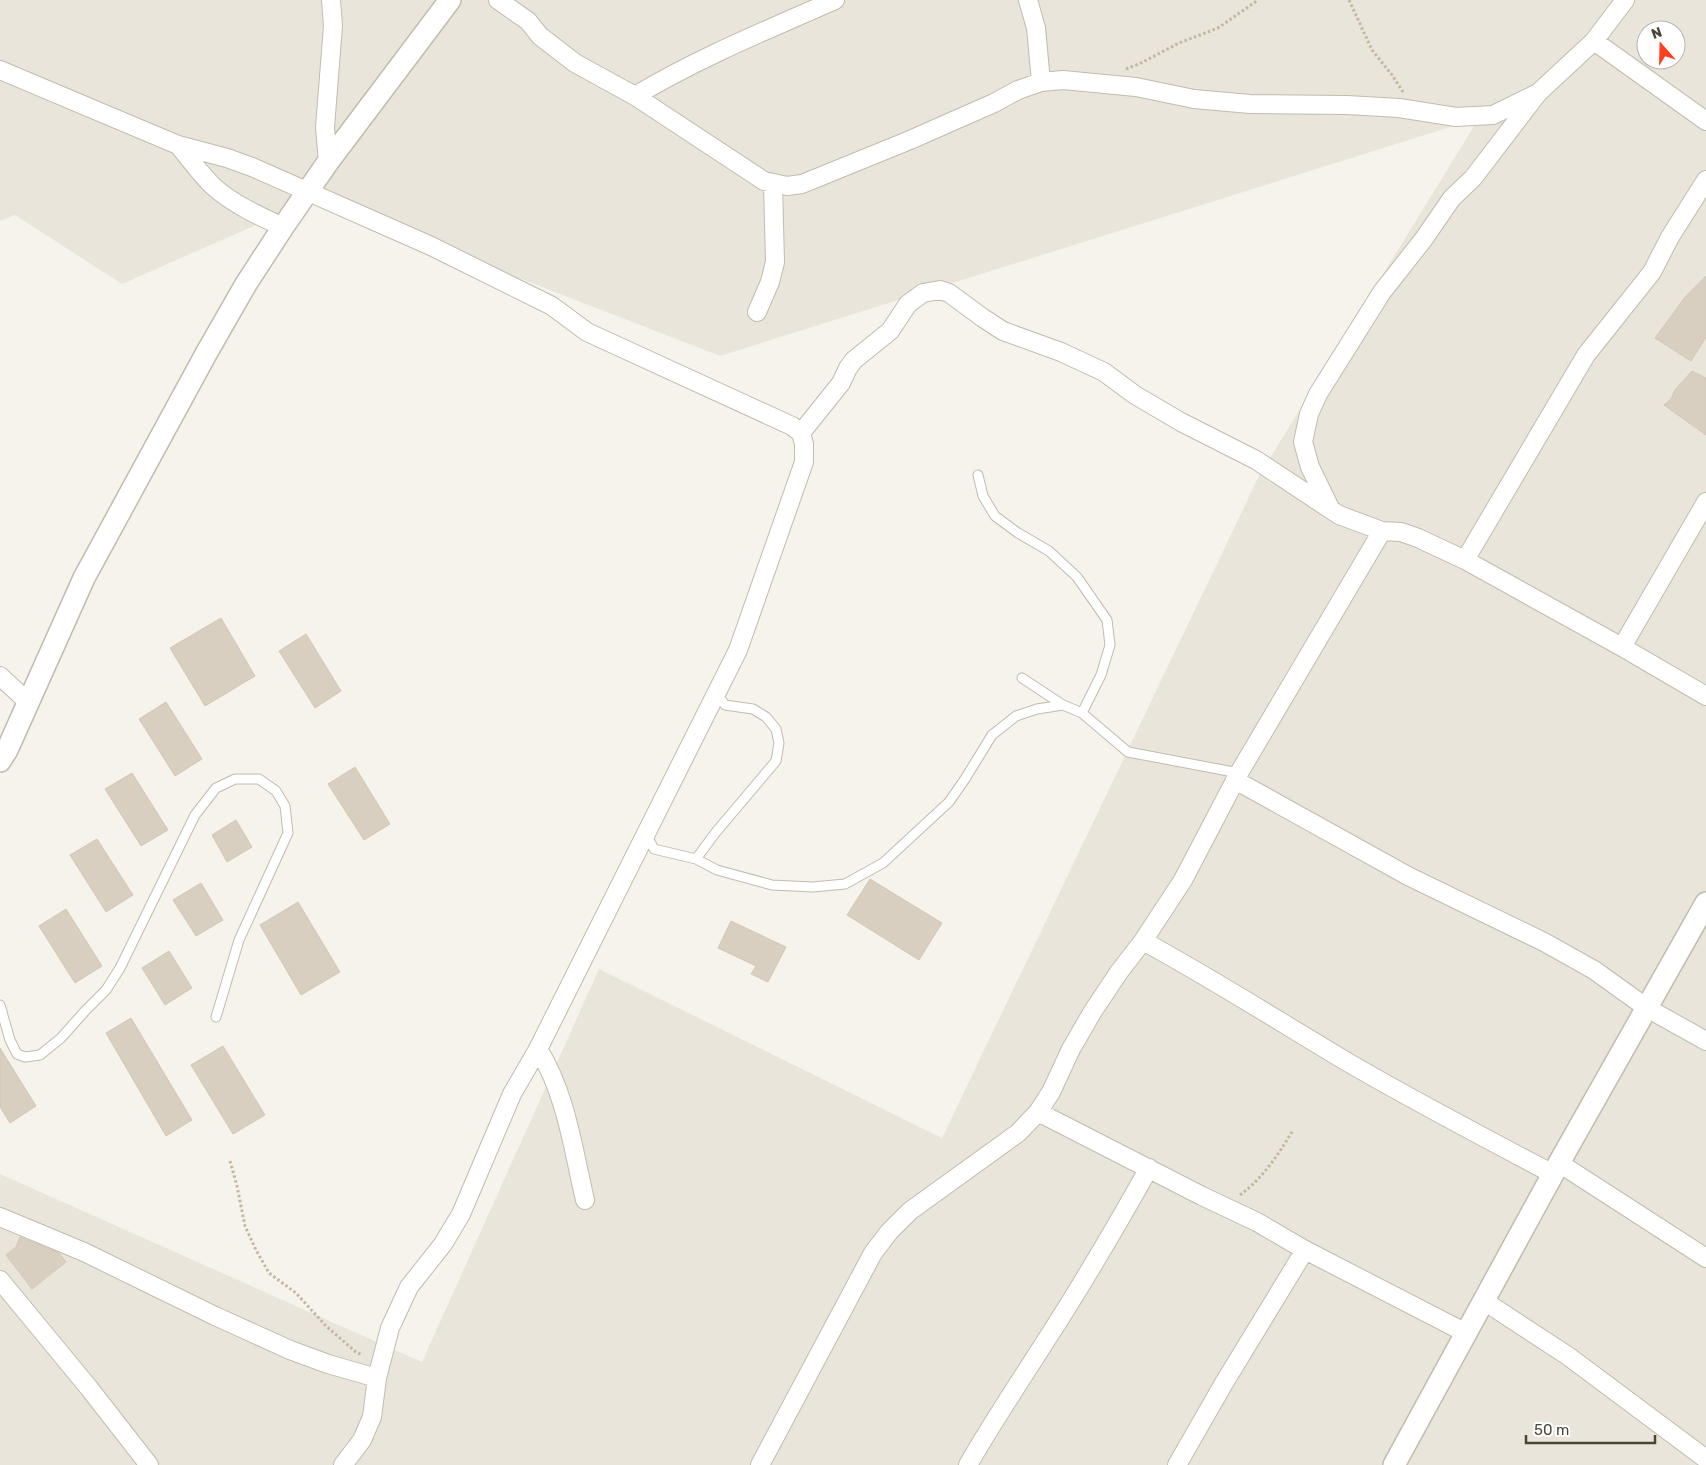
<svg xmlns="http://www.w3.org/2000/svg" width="1706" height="1465" font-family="Rubik,sans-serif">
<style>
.residential{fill:#eae5da;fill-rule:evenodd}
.building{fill:#d8cfc1;stroke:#d3c7b4}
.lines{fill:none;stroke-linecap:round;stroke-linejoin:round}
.service-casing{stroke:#c2bbae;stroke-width:11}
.minor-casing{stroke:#c2bbae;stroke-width:20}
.tertiary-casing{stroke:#c2bbae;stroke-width:24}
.path{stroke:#c4b79f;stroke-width:3;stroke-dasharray:2.5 2.5;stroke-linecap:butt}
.service{stroke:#fff;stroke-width:9}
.minor{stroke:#fff;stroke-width:18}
.tertiary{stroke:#fff;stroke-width:21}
</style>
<rect width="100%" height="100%" fill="#f6f3ec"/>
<path class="residential" d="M0,0H1706V1465H0V1174L422,1362L599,969L942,1138L1259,476L1479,118L720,356L315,199L122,284L15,215L0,221ZM1646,30H1676V60H1646Z"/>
<path class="building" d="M1706,276V337L1691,361L1655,338L1686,296Z
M1692,371L1706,378V435L1664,405L1671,399L1675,390Z
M221,618L255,676L205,706L170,648Z
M306,634L341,691L315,708L279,651Z
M166,702L202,759L175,776L139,719Z
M355,767L390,824L364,840L328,784Z
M132,773L168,830L141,846L105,789Z
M236,820L252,847L227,862L212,835Z
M97,839L133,895L106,912L70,855Z
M870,879L942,923L919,960L847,915Z
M201,883L223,920L196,936L173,900Z
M298,902L340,972L301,995L260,925Z
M66,909L102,966L75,983L39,926Z
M731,921L786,947L768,982L751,974L756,966L718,948Z
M169,951L192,988L165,1005L142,968Z
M131,1018L192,1120L166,1136L106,1033Z
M223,1046L265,1115L233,1134L191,1065Z
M0,1048L36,1106L10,1123L0,1107Z
M20,1237L59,1253L66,1262L32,1289L6,1255L16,1247Z"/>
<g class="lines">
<defs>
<path id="service" d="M978,475L983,496L995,516L1018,533L1049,551L1077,577L1107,620L1110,645L1101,675L1082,713
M1022,678L1063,705L1082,713L1128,752L1239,773
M646,834L654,849L696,859L717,870L772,885L813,887L845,884L883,863L949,802L965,779L992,735L1016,716L1037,709L1063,705
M696,859L716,832L776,761L779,743L776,729L766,717L753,709L725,705L717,694
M0,1005L10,1040L17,1054L25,1057L40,1055L61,1038L85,1011L106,990L120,968L195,815L216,788L235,779H259L276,791L285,806L288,833L239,940L216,1017"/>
<path id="minor" d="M498,0L528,21L540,36L575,63L635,96L764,181L787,186L802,184L910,140L994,103L1018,90L1041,82L1063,80L1136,87L1194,99L1250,104L1347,105L1399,108L1456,117L1493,115L1538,93
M1028,0L1036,28L1041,82
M1594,41L1706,121
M0,70L178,145L227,158L252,167L431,246L552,306L587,332L792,426L801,433L804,444V462L738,650L538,1049L512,1094L461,1214L443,1244L409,1287L390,1328L377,1378L372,1417L362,1440L343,1465
M635,96C698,58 767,30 835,0
M178,145C190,159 201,175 214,187C233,204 259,216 283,227
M328,162L325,127L333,26L331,0
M757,312L770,282L775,262L773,184
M801,433L841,383L848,368L854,360L890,331L908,304L923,293L940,290L949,293L983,318L1003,331L1061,352L1104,372L1135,395L1181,422L1256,460L1339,515L1382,531L1401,532L1418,538L1465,560L1622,647L1706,696
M1329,506L1310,467L1303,442L1309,414L1318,394L1382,292L1423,240L1452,198L1473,178L1538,93L1594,41L1625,0
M1465,560L1586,355L1652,272L1670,237L1706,180
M1622,647L1706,502
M0,676L28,702
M1235,780L1408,876L1544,942L1594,970L1647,1008L1706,1041
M1143,941C1213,979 1280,1022 1349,1063C1416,1102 1485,1138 1553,1174
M538,1049C566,1093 573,1149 585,1200
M1038,1112L1202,1196L1257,1222L1305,1250L1466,1333
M1559,1163L1706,1258
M0,1217L84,1252L215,1316L290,1350L328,1364L377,1378
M0,1280L89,1388L149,1465
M1484,1301L1568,1356L1706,1459
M760,1465L873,1253L889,1232L910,1211L1018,1133L1038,1112L1051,1092L1071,1049L1093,1011L1119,972L1143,941L1183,880L1239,773L1382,531
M968,1465C992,1423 1019,1383 1045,1342C1082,1285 1116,1227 1149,1168
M1177,1465L1224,1383L1305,1250"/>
<path id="tertiary" d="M0,761L7,750L84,578L207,352L246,284L283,227L328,162L450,0
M1394,1465L1559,1163L1706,903"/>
</defs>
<use href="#service" class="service-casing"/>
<use href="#minor" class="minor-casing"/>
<use href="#tertiary" class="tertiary-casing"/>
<path class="path" d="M1349,0L1372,50L1392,75L1403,92
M1126,69L1141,63L1179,43L1218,28L1258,0
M230,1161L237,1186L245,1226L256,1250L269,1273L296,1293L326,1326L357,1353L362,1354
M1240,1195C1262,1179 1279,1154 1293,1130"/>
<use href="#service" class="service"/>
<use href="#minor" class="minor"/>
<use href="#tertiary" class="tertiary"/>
</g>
<g transform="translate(1661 45) rotate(340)"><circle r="24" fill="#ffffff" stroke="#b7b4b0"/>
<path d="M0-4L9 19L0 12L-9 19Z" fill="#fc3f1d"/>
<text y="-8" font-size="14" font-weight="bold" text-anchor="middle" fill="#4b4439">N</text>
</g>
<path d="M1526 1435v8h129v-8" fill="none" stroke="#4b4439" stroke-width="2.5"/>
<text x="1534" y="1435" font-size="15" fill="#4b4439" stroke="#ffffff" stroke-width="4" paint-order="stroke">50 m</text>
</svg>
